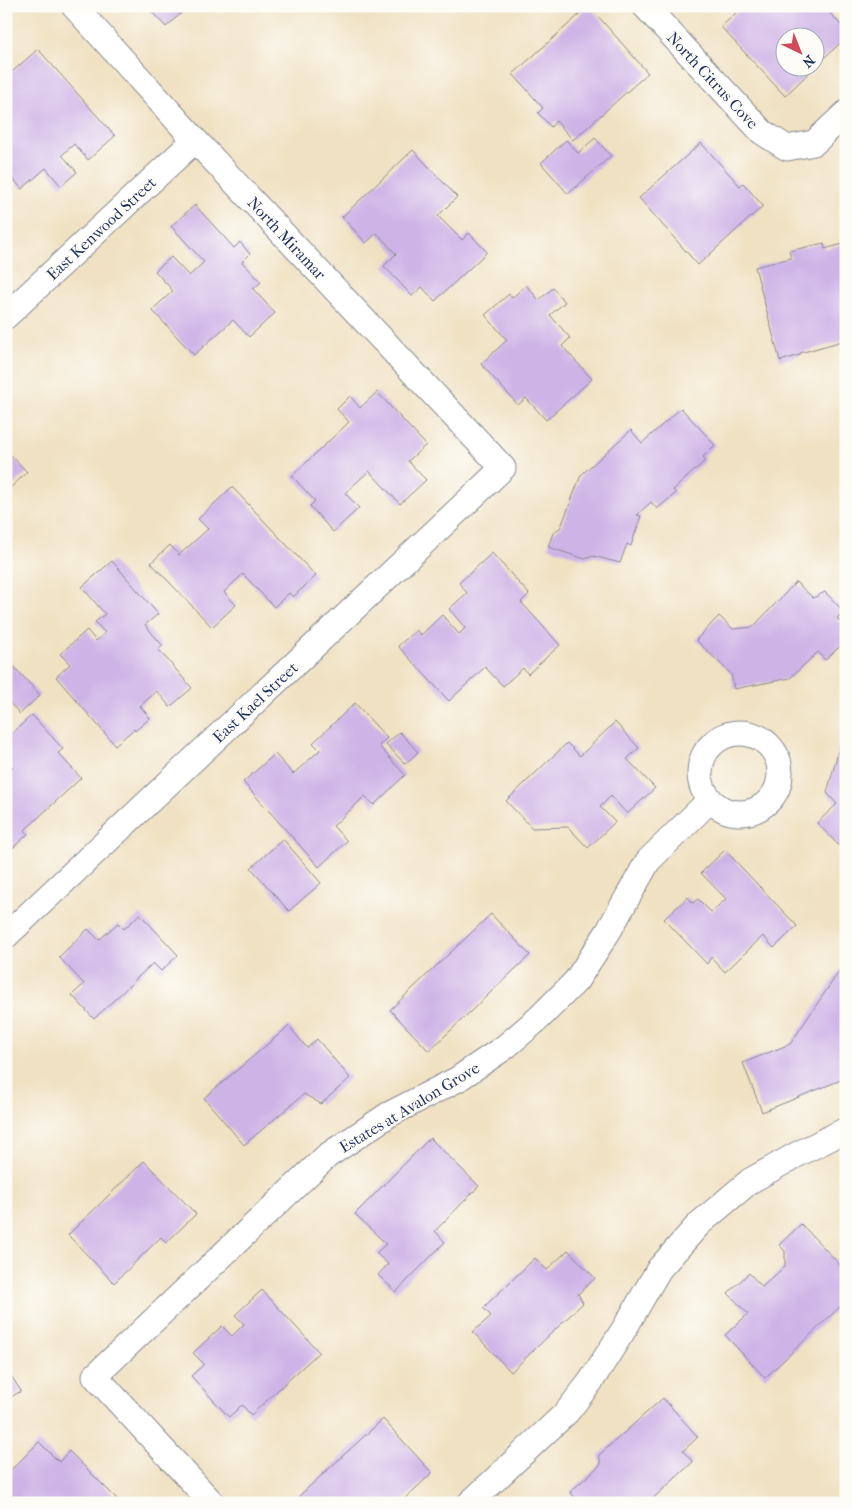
<svg xmlns="http://www.w3.org/2000/svg" width="852" height="1509" font-family="'IM FELL French Canon',serif">
<style>
.building{fill:#ceb3e7}
.lines{fill:none;stroke-linecap:round;stroke-linejoin:round}
.minor-casing{stroke:#868890;stroke-width:27}
.minor{stroke:#fff;stroke-width:25}
.labels{text-anchor:middle;stroke-width:4;stroke-linejoin:round;paint-order:stroke}
.street-label{font-size:16px;fill:#1b2f5e;stroke:#fdfcf7}
</style>
<rect width="100%" height="100%" fill="#fdfcf7"/>
<filter id="ink" filterUnits="userSpaceOnUse"><feTurbulence type="fractalNoise" baseFrequency=".02" numOctaves="2"/><feDisplacementMap in="SourceGraphic" scale="10" xChannelSelector="R" yChannelSelector="G"/><feConvolveMatrix kernelMatrix="1 2 1 2 8 2 1 2 1" color-interpolation-filters="sRGB"/></filter>
<filter id="wash" filterUnits="userSpaceOnUse"><feTurbulence type="fractalNoise" baseFrequency=".0096" numOctaves="4" result="noise"/><feDisplacementMap in="SourceGraphic" scale="20" xChannelSelector="R" yChannelSelector="G"/><feGaussianBlur stdDeviation="1.12" result="paint"/><feColorMatrix in="noise" values="0 0 0 0 0 0 0 0 0 0 0 0 0 0 0 0 0 1.4 0 .05"/><feComposite in="paint" operator="in"/></filter>
<g filter="url(#wash)">
<rect width="100%" height="100%" fill="#f0e1c2"/>
<g id="blocks">
<path class="building" d="M146,6H189L166,27Z
M589,6L648,73L573,140L556,121L551,127L538,113L543,108L513,74Z
M732,6H823L846,30V38L814,67V38H784V68H814L785,96L721,27L737,12Z
M38,49L115,136L88,160L74,144L62,155L77,172L61,186L46,168L22,189L6,171V77Z
M595,138L611,156L568,194L541,163L566,140L578,153Z
M701,143L740,186L743,183L763,206L698,265L639,198Z
M413,150L457,197L438,216L462,240L469,233L487,252L435,301L422,287L412,296L384,266L396,254L377,233L366,243L342,217Z
M195,205L234,248L240,242L250,254L242,262L261,282L253,289L275,313L249,337L233,320L194,355L152,310L173,291L155,271L171,257L189,276L204,262L171,226Z
M824,243L825,249L843,244L846,256V340L800,353V355L780,361L755,267L791,258L789,251Z
M526,285L539,300L553,288L565,302L550,315L570,338L562,346L592,379L546,420L526,398L518,405L481,364L507,340L485,315L509,294L512,298Z
M377,392L426,445L408,461L426,480L400,504L369,471L345,493L359,508L333,532L310,506L315,501L292,476L349,422L337,409L350,396L360,408Z
M681,408L715,445L703,457L706,460L673,490L676,493L657,509L651,502L637,515L641,516L631,546L627,544L620,563L593,556L585,559L548,547L553,533L561,527L581,475L631,430L642,443Z
M6,450L27,472L6,492Z
M232,487L316,576L293,597L289,593L274,607L243,574L224,592L236,605L212,627L151,563L170,545L179,555L208,529L198,519Z
M492,553L529,594L521,602L560,645L528,674L523,668L503,686L485,667L449,701L398,646L416,630L421,635L442,615L459,634L465,628L449,609L467,593L459,583Z
M112,561L158,614L145,625L163,646L158,649L192,688L170,707L157,691L140,706L150,718L135,731L134,729L115,745L56,677L70,664L60,654L87,630L96,641L105,633L95,622L105,614L82,587Z
M796,582L813,598L825,592L844,612L837,618L846,628V641L825,660L818,652L790,678L734,689L731,674L696,640L719,616L733,629L753,627Z
M6,658L40,695L20,714L6,699Z
M355,703L387,738L379,746L405,775L374,805L365,796L333,826L347,841L319,867L243,782L275,754L293,774L320,750L313,743Z
M32,715L63,749L58,753L81,778L25,830L28,834L13,848L6,841V773L13,767L6,760V739Z
M615,722L639,748L627,759L655,788L627,814L611,796L600,807L615,822L588,848L568,827L532,828L506,801L567,743L580,756Z
M845,726H846V853L817,823L837,804L827,793Z
M400,732L418,752L405,764L386,744Z
M283,839L321,883L289,911L251,868Z
M725,850L797,926L774,948L763,936L725,972L711,957L707,964L664,919L688,897L693,903L698,899L711,912L726,899L701,873Z
M140,914L178,955L161,971L153,963L94,1019L72,995L84,984L59,957L88,929L99,940L118,923L124,929Z
M491,914L530,955L429,1051L390,1010Z
M840,970L846,974V1074L841,1080L762,1112L743,1063L790,1044Z
M289,1026L307,1048L317,1039L350,1078L321,1104L304,1094L244,1145L204,1098Z
M430,1138L479,1186L435,1231L445,1242L396,1292L378,1275L388,1264L376,1253L386,1244L355,1214Z
M144,1161L196,1214L166,1243L161,1237L114,1283L68,1235Z
M801,1224L846,1271V1301L765,1378L725,1335L748,1314L728,1293L749,1273L762,1287L785,1266V1251L779,1245Z
M568,1250L595,1278L578,1294L583,1303L511,1372L473,1332L491,1316L483,1308L535,1258L547,1270Z
M262,1290L319,1352L251,1415L242,1405L229,1417L191,1376L204,1364L193,1353L222,1326L232,1336L244,1324L235,1315Z
M6,1368L21,1391L6,1400Z
M663,1398L698,1437L683,1451L693,1462L648,1503H580L570,1492L601,1464L599,1455Z
M383,1419L432,1473L400,1503H305L299,1496Z
M39,1442L59,1462L69,1451L121,1503H6V1475Z"/>
</g>
</g>
<g filter="url(#ink)">
<use href="#blocks" fill-opacity="0" stroke="#868890" stroke-width="1"/>
<g class="lines">
<defs>
<path id="minor" d="M645,6L762,132L787,148L814,143L846,113
M6,316L195,140
M700 773a40 40 0 1 1 80 0a40 40 0 1 1-80 0Z
M6,936L503,468L195,140L74,6
M212,1503L95,1376L327,1156L388,1115L458,1079L505,1047L539,1018L576,981L608,932L648,861L710,800
M470,1503L567,1412L591,1381L626,1326L659,1269L699,1224L750,1181L798,1154L846,1130"/>
</defs>
<use href="#minor" class="minor-casing"/>
<use href="#minor" class="minor"/>
</g>
</g>
<g class="labels">
<g class="street-label">
<text transform="translate(713 80) rotate(47)" y="6">North Citrus Cove</text>
<text transform="translate(101 228) rotate(-43)" y="6">East Kenwood Street</text>
<text transform="translate(287 238) rotate(47)" y="6">North Miramar</text>
<text transform="translate(255 702) rotate(-43)" y="6">East Kael Street</text>
<text transform="translate(409 1107) rotate(-31)" y="6">Estates at Avalon Grove</text>
</g>
</g>
<rect width="852" height="1509" fill="none" stroke="#fdfcf7" stroke-width="25"/>
<g transform="translate(800 52) rotate(137)"><circle r="24" fill="#fdfcf7" stroke="#a3aaba"/>
<path d="M0-4L9 19L0 12L-9 19Z" fill="#d1495b"/>
<text y="-8" font-size="14" font-weight="bold" text-anchor="middle" fill="#1b2f5e">N</text>
</g>
</svg>
